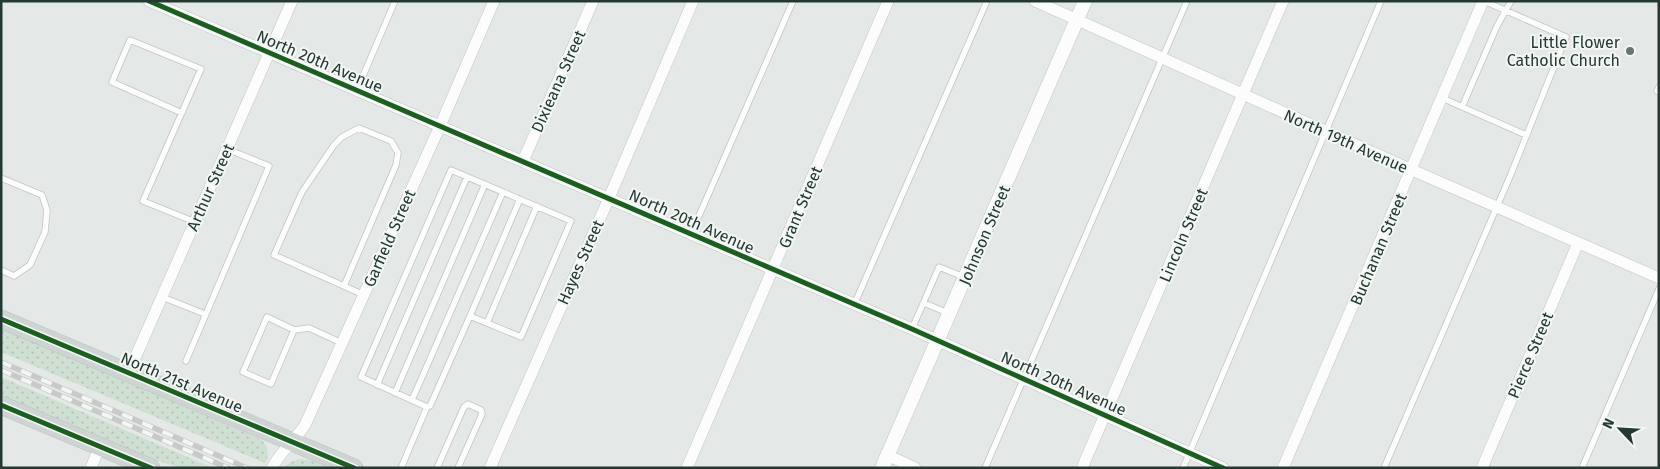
<svg xmlns="http://www.w3.org/2000/svg" width="1660" height="469" font-family="'Fira Sans',sans-serif">
<style>
.grass{fill:url(#grass-dots)}
.lines{fill:none;stroke-linecap:round;stroke-linejoin:round}
.service-casing{stroke:#c1c5c3;stroke-width:7}
.minor-casing{stroke:#c1c5c3;stroke-width:12}
.tertiary-casing{stroke:#c1c5c3;stroke-width:15}
.primary-casing{stroke:#bdc4c1;stroke-width:19}
.service{stroke:#fbfcfb;stroke-width:5.5}
.minor{stroke:#fbfcfb;stroke-width:11}
.tertiary{stroke:#fbfcfb;stroke-width:14}
.primary{stroke:#ced4d2;stroke-width:18}
.rail-casing{stroke:#c7cac9;stroke-width:5.5}
.rail{stroke:#f2f7f4;stroke-width:4;stroke-dasharray:11;stroke-linecap:butt}
.cycleway-casing{stroke:#f2f7f4;stroke-width:8}
.cycleway{stroke:#1b5e20;stroke-width:5}
.poi-dot{fill:#677670;stroke:#f2f7f4;stroke-width:2}
.labels{text-anchor:middle;stroke-width:4;stroke-linejoin:round;paint-order:stroke}
.poi-label{font-size:16px;fill:#243931;stroke:#f2f7f4;text-anchor:end}
.street-label{font-size:16px;fill:#243931;stroke:#f2f7f4}
</style>
<defs>
<pattern id="grass-dots" width="8" height="8" patternUnits="userSpaceOnUse" patternTransform="scale(1.25)"><rect width="8" height="8" fill="#cfe0d2"/><path d="M2 2h.1M6 6h.1" fill="none" stroke="#b2c1b5" stroke-width="1.8" stroke-linecap="round"/></pattern>
</defs>
<rect width="100%" height="100%" fill="#e4e8e6"/>
<path class="grass" d="M1,328L262,440C268,447 270,455 265,463L1,352Z
M1,377L213,468H179L115,446L1,397Z
M299,459L310,460L330,468H283L291,462Z"/>
<g class="lines">
<defs>
<path id="service" d="M1659,87L1657,91L1659,92
M357,90L395,1
M1442,98L1526,135
M1462,107L1497,26L1511,1
M182,113L112,82L130,40L201,69L143,201L195,222
M1,178L42,195L47,210L45,232L30,265L14,276L1,270
M691,234L793,1
M344,286L396,165L398,153L391,141L359,128L342,137L334,145L302,192L274,255L344,286L364,295
M162,297L205,314
M924,303L948,313
M854,305L987,1
M470,316L520,199
M487,323L537,206
M912,329L939,267L964,277
M294,330L271,384L243,372L267,317L294,330L309,328L342,343
M186,361L269,166L227,149
M377,385L467,177
M395,393L485,184
M412,400L503,192
M401,468L427,407L430,406L470,316L521,337L571,221L451,170L361,377L427,407
M437,468L464,407L468,404L481,410L482,414L458,468
M985,468L1187,1
M1183,468L1381,1
M1384,468L1511,174L1566,37L1484,1
M1582,468L1659,289"/>
<path id="minor" d="M149,1L912,329L1223,468
M1035,1L1412,170L1659,278
M523,161L593,1
M128,374L292,1
M887,455L915,468
M91,468L100,445
M272,468C280,452 295,440 305,425L440,126L494,1
M490,468L609,198L693,1
M687,468L888,1
M1082,468L1283,1
M1283,468L1483,1
M1482,468L1578,243"/>
<path id="tertiary" d="M882,468L1085,1"/>
<path id="primary" d="M1,319L354,468
M1,405L151,468"/>
</defs>
<use href="#service" class="service-casing"/>
<use href="#minor" class="minor-casing"/>
<use href="#tertiary" class="tertiary-casing"/>
<use href="#primary" class="primary-casing"/>
<use href="#service" class="service"/>
<use href="#minor" class="minor"/>
<use href="#tertiary" class="tertiary"/>
<use href="#primary" class="primary"/>
<defs>
<path id="rail" d="M1,362L247,468
M1,370L228,468"/>
</defs>
<use href="#rail" class="rail-casing"/>
<use href="#rail" class="rail"/>
<defs>
<path id="cycleway" d="M149,1L912,329L1223,468
M1,319L354,468
M1,405L151,468"/>
</defs>
<use href="#cycleway" class="cycleway-casing"/>
<use href="#cycleway" class="cycleway"/>
</g>
<circle class="poi-dot" cx="1630" cy="51" r="5"/>
<g class="labels">
<g class="poi-label">
<text x="1620" y="48">Little Flower<tspan x="1620" dy="18">Catholic Church</tspan></text>
</g>
<g class="street-label">
<text transform="translate(320 61) rotate(23)" y="6">North 20th Avenue</text>
<text transform="translate(558 81) rotate(-66)" y="6">Dixieana Street</text>
<text transform="translate(1346 141) rotate(24)" y="6">North 19th Avenue</text>
<text transform="translate(210 187) rotate(-66)" y="6">Arthur Street</text>
<text transform="translate(800 207) rotate(-67)" y="6">Grant Street</text>
<text transform="translate(692 221) rotate(24)" y="6">North 20th Avenue</text>
<text transform="translate(984 235) rotate(-67)" y="6">Johnson Street</text>
<text transform="translate(1183 235) rotate(-67)" y="6">Lincoln Street</text>
<text transform="translate(389 238) rotate(-66)" y="6">Garfield Street</text>
<text transform="translate(1378 249) rotate(-67)" y="6">Buchanan Street</text>
<text transform="translate(580 262) rotate(-66)" y="6">Hayes Street</text>
<text transform="translate(1530 355) rotate(-67)" y="6">Pierce Street</text>
<text transform="translate(182 382) rotate(23)" y="6">North 21st Avenue</text>
<text transform="translate(1064 383) rotate(24)" y="6">North 20th Avenue</text>
</g>
</g>
<rect width="1660" height="469" fill="none" stroke="#243931" stroke-width="5"/>
<g transform="translate(1620 429) rotate(295)" stroke="#f2f7f4" stroke-width="4" paint-order="stroke">
<path d="M0-4L9 19L0 12L-9 19Z" fill="#243931"/>
<text y="-8" font-size="14" font-weight="bold" text-anchor="middle" fill="#243931">N</text>
</g>
</svg>
